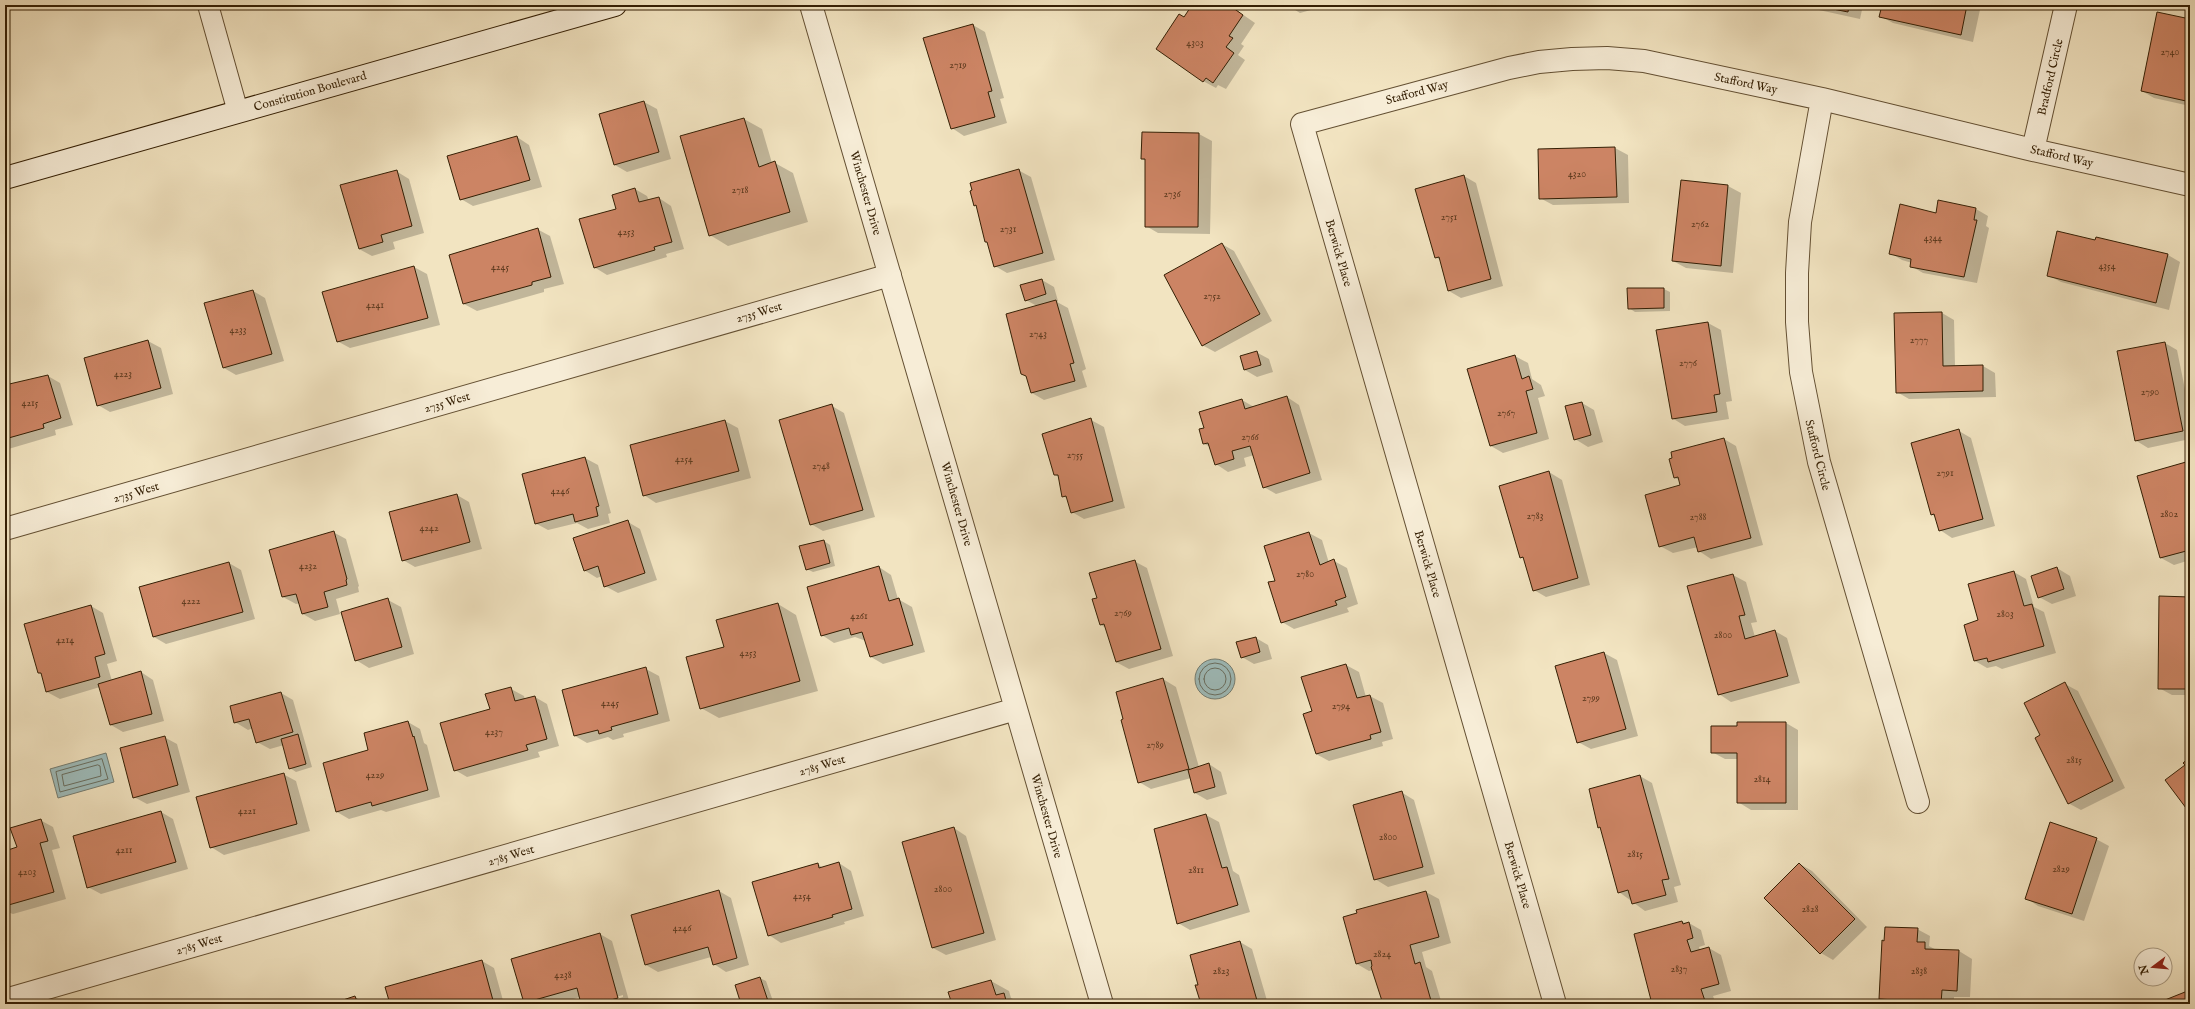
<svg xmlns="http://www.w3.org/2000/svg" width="2195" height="1009" font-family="'IM FELL English',serif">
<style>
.water{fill:#9ebcbb;stroke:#747d72}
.shadow{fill:#0003}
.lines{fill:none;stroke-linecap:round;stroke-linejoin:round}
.shore{stroke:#696e60;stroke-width:1}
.building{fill:#cc8464;stroke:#341f04}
.service-casing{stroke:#645033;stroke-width:22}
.minor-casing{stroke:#645033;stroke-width:24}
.secondary-casing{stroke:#341f04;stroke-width:24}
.service{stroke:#f7edd7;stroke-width:20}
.minor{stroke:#f7edd7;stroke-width:22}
.secondary{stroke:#f7edd7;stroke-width:22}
.labels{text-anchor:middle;stroke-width:4;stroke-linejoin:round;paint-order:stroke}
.number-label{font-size:10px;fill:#5a381c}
.street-label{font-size:12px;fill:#341f04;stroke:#f7edd7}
</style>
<rect width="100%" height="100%" fill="#f2e4c1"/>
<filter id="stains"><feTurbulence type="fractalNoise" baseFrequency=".005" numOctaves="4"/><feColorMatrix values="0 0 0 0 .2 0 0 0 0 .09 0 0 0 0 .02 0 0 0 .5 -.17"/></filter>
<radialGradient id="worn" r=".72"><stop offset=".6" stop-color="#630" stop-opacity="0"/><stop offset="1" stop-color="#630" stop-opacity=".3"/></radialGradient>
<path class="water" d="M1195 679a20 20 0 1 1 40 0a20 20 0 1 1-40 0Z
M106,753L114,782L58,798L50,769Z"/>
<path class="shadow" d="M1194,5H1229L1255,23L1241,44L1244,46L1238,55L1245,60L1226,89L1218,85L1216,88L1203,81L1185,18Z
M1287,5H1329L1300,13Z
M1332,5H1347L1337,8Z
M1796,5H1863L1860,19Z
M1883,5H1981L1973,42L1893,23L1880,16Z
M2190,20V106L2154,98L2142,91Z
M973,25L985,32L1004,98L1000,99L1007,123L964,136L952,128Z
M644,102L657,109L671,159L627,172L615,165L600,114Z
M744,119L762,129L772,163H775L793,173L808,222L728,246L710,235Z
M1143,133L1199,134L1212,141L1210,234L1158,233L1146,226V161L1142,159Z
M517,137L529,145L542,187L473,206L461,199Z
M1615,148L1628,155L1629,203L1553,205L1540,198L1539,150Z
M1018,170L1031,177L1055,260L1007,273L995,266L988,243L986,242L977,207L975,205Z
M396,171L409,179L424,233L393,242L395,249L372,256L359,249Z
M1464,176L1476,183L1503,286L1461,298L1449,291L1440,260L1436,257Z
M1681,181L1728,186L1741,193L1733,273L1686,268L1673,261Z
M635,189L647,196L649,201L659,198L671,206L684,249L666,254L667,257L607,275L594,267L617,209Z
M1976,209L1988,216L1986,226L1989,228L1977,283L1923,273L1911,266L1912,263L1902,260L1890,253Z
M537,229L550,236L564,284L544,289V292L477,311L464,304L450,256Z
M2096,241L2168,255L2180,262L2169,310L2061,282L2048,275Z
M1222,244L1234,251L1272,321L1215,352L1202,345Z
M414,267L427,274L440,325L350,348L337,341Z
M1042,280L1054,287L1058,301L1057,302L1068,308L1086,369L1082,371L1087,387L1044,400L1032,393L1037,306L1026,300Z
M1664,289L1670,292V311L1635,312L1629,308Z
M253,291L265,298L284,361L236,375L224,368Z
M1942,313L1954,320L1955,366H1983L1995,373L1996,397L1909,399L1897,392Z
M1708,323L1721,330L1732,401L1726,402L1729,419L1685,426L1672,418Z
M148,341L161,348L173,394L110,412L98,405Z
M2165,343L2177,350L2190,414V439L2148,448L2135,440Z
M1256,352L1269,359L1273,372L1257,377L1245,370Z
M1515,356L1528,363L1532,379L1541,385L1545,396L1538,398L1549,439L1503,453L1491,446Z
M48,376L60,383L73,425L55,430L56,435L5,450V386Z
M1287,397L1299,405L1322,480L1276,494L1264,487L1254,455L1244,458L1246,466L1228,472L1216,464L1211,447L1204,444L1205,429L1242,400L1254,407Z
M1582,403L1594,410L1603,442L1588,447L1575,439Z
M832,406L844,413L875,517L823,531L811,524Z
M1091,420L1104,427L1125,508L1084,519L1072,512L1068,499L1063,496L1059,477L1055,475Z
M725,421L738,428L751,478L656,503L644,495L631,446Z
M1959,431L1971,438L1995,526L1952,538L1940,530L1936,517L1931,514Z
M1724,439L1736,446L1763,545L1711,559L1699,551L1698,547L1673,553L1660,546L1681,486L1680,480L1675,478Z
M585,458L598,465L611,513L608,514L610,523L588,529L577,523L548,530L535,523Z
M2186,463L2190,465V560L2174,565L2161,558L2138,476Z
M1549,472L1562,480L1590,585L1546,597L1534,590L1525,559L1521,557Z
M457,495L469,502L482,549L415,567L403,560Z
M628,522L640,529L657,580L618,593L605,586L602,576L597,578L584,570Z
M333,532L346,539L359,586L358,587L359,592L336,599L340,614L315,621L303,614L300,603L296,604L283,597L270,550Z
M1309,533L1322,540L1329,563L1334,561L1347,568L1358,604L1347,608L1349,612L1294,629L1282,622L1276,581Z
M824,541L830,545L835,566L813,572L807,569Z
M1134,561L1147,568L1173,656L1129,669L1116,662L1106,628L1101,625L1098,599Z
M229,563L241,570L255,619L166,644L154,637L140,588Z
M879,567L891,575L898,599L912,607L925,652L883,664L871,657L866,641L855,637L834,643L822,635Z
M2057,568L2070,576L2076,596L2052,604L2039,597Z
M2014,572L2026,579L2034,607L2044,612L2056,653L2002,669L1996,666L1987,668L1975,661L1980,621Z
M1733,575L1746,582L1757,622L1751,623L1755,637L1775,631L1787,638L1800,683L1731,702L1719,694Z
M2190,598V695H2172L2159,688Z
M388,600L401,607L414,654L369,668L356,660Z
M778,604L796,615L818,691L719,718L701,708Z
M91,606L103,613L117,661L107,664L112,681L141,672L153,680L164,721L123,732L111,725L100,687L60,699L47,692L42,674L39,673Z
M1256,638L1268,645L1272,659L1254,664L1242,657Z
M1604,653L1617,660L1638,736L1591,749L1578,742Z
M1346,665L1359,672L1366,697L1370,696L1383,703L1393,739L1382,742L1383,746L1329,761L1316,754L1313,712Z
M646,669L659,676L670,721L623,734L624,737L613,740L608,737L587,743L575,736Z
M1163,679L1176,687L1199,767L1209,764L1221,772L1227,794L1207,800L1195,793L1191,778L1151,789L1139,782Z
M2065,684L2078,691L2125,788L2081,810L2068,803Z
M511,689L524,696L525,700L535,697L547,704L559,746L538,752L540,757L467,777L455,770L491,710Z
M281,693L293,700L312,767L296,772L290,768L284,745L270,749L257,742L253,728L248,730L235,722Z
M408,722L420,729L424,743L427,745L440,797L386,812L381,810L349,819L337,812L370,750Z
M1786,723L1798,730V810H1751L1738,802V759H1725L1712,752L1738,727Z
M164,737L177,744L190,792L147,804L134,797Z
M283,774L296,781L310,831L224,855L211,847Z
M1640,776L1652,783L1681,885L1674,887L1678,902L1645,911L1619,892L1602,828L1599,827Z
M1401,792L1414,800L1435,874L1388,887L1375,879Z
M161,812L173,819L188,869L101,894L88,887Z
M1206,815L1219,822L1233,871L1239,875L1250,912L1190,930L1178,923Z
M40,820L53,827L60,848L52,850L66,899L13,914L10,913L5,914V852L18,848Z
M954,828L966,836L996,940L946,955L933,948L903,843Z
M2096,839L2109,846L2084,921L2038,906L2026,898Z
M839,863L851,871L864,916L844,922L845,924L781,943L769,935L818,864L823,868Z
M1800,864L1812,871L1867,927L1833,960L1821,953Z
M719,891L731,898L749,965L726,972L714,964L711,957L658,972L646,965Z
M1426,892L1439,899L1451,943L1422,952L1426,967L1432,971L1442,1004H1384L1373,970L1369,971L1357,964Z
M1682,922L1689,923L1701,930L1705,945L1699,947L1700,950L1709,948L1721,955L1731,991L1713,996L1716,1004H1653Z
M1917,929L1930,936L1929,946L1938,951H1959L1972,959L1970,997H1954V1004H1890L1880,998L1885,942Z
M600,934L612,941L630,1004H600L623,997V995L592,1004H582L580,997L557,1004H528L525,1002Z
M1240,942L1252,949L1268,1004H1202L1200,985Z
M482,961L494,968L504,1004H391Z
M760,978L766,981L774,1004H742Z
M991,981L1009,991L1011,998L1022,1004H953Z
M355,997L367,1004H331Z"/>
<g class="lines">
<path class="shore" d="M1199 679a16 16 0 1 1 32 0a16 16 0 1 1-32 0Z
M1204 679a11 11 0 1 1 22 0a11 11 0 1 1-22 0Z
M102,759L108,779L60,792L56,772Z
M98,765L100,766L101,776L64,786L62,775Z"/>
</g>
<path class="building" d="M1192,5H1229L1243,15L1229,36L1233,38L1226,47L1234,53L1213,83L1206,78L1203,82L1156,49L1179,14L1184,17Z
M1813,5H1849L1848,12Z
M1882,5H1967L1961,35L1879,17Z
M2157,12L2190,19V83L2186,101L2141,91Z
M973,24L992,91L988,92L995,117L951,129L923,38Z
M644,101L659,152L614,165L599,114Z
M744,118L759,167L775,161L790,212L709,236L680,136Z
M1142,132L1199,133L1198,227H1145V159H1141Z
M517,136L530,180L460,200L447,156Z
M1615,147L1617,197L1539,199L1538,149Z
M1019,169L1043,253L994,267L987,242H985L976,205L974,206L970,191L972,190L970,183Z
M397,170L412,226L381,235L383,242L359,249L340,185Z
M1464,175L1491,279L1448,291L1439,257L1435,258L1415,189Z
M1681,180L1728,185L1721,266L1672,261Z
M635,188L639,202L659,197L672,242L654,247L655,250L594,268L579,219L616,209L612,195Z
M1938,200L1976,208L1974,220H1977L1964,277L1910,267L1911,259L1889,254L1900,204L1936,213Z
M538,228L551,277L532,282V285L463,304L449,255Z
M2057,231L2095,240L2096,237L2168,254L2156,303L2047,276Z
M1222,243L1260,314L1202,346L1164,275Z
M414,266L428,318L337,342L322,292Z
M1042,279L1046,294L1025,301L1020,285Z
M1627,288H1664V308L1628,309Z
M253,290L272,354L223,368L204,303Z
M1056,300L1074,363L1070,364L1075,381L1031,393L1026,376L1021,374L1006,314Z
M1942,312L1943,366L1983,365V391L1896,393L1894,313Z
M1708,322L1720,394L1714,395L1717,412L1672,419L1656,330Z
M148,340L161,388L97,406L84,358Z
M2165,342L2183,431L2135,441L2117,351Z
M1257,351L1261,365L1244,370L1240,356Z
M1515,355L1522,379L1529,376L1533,389L1526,391L1537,433L1490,446L1467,369Z
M48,375L61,418L43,424L44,428L5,439V385Z
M1287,396L1310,473L1263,488L1250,446L1232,451L1234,459L1215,465L1208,443L1203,444L1199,429L1204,428L1199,412L1242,399L1245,409Z
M1582,402L1591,435L1574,440L1565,406Z
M832,404L863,510L810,525L779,420Z
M1091,418L1113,501L1071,513L1066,496L1062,497L1058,475H1054L1042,434Z
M725,420L739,471L643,496L630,445Z
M1959,429L1983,519L1939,531L1934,514L1931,515L1911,443Z
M1724,438L1751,538L1698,552L1694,537L1659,547L1645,495L1680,485L1678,477L1674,478L1669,459L1672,458L1671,452Z
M585,457L599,506L596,507L598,516L575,522L573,514L535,524L522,474Z
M2186,462L2190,477V550L2160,558L2137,476Z
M1549,471L1578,578L1533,591L1523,557L1520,558L1499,486Z
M457,494L470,542L402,561L389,512Z
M628,520L645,573L604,587L598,566L584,571L573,538Z
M334,531L347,579L346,580L347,585L324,592L328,607L302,614L296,594L282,597L269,550Z
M1309,532L1320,565L1334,559L1346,597L1335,601L1337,605L1281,623L1268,582L1275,581L1264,546Z
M824,540L830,563L806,570L799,546Z
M1135,560L1161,649L1116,662L1104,624L1100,625L1092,599L1097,598L1089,573Z
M229,562L243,612L153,637L139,587Z
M879,566L889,601L899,598L913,645L870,657L862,632L851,635L849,628L821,636L807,587Z
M2057,567L2064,589L2038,598L2031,576Z
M2014,571L2024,606L2032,604L2044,646L1988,662L1987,658L1974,661L1964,625L1978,620L1968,584Z
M1733,574L1745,615L1739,616L1745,639L1775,630L1788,676L1718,695L1687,586Z
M2159,596L2190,597V689H2158Z
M388,598L402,647L355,661L341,612Z
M778,603L800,681L700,709L686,657L724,647L716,620Z
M91,605L105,654L95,657L100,677L46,692L41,673H38L24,624Z
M1256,637L1260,652L1241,658L1236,642Z
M1604,652L1626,729L1577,743L1555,666Z
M1346,664L1357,698L1370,695L1381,732L1370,735L1371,739L1316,754L1303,714L1312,711L1301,677Z
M646,667L658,714L611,727L612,730L599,734L598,730L574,736L562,690Z
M141,671L152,714L110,725L98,684Z
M1163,678L1189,769L1138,783L1121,720L1123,719L1116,692Z
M2065,682L2113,781L2068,804L2035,738L2040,735L2024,703Z
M511,687L515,701L535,696L547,739L526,745L528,750L454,771L440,723L490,709L485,694Z
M281,692L293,732L256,743L249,719L234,723L230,706Z
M408,721L413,737L414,736L428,790L372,806L371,802L336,812L323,763L368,750L364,733Z
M1737,722H1786V803H1737V753H1711V726H1737Z
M298,734L306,764L289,769L281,739Z
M165,736L178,785L133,798L120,748Z
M2190,757V811L2189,812L2165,780L2185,765L2183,763Z
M1209,763L1215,787L1194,793L1188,770Z
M284,773L297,824L210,848L196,797Z
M1640,775L1669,879L1662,880L1666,895L1632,904L1628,890L1618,893L1600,827L1598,828L1589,789Z
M1402,791L1423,867L1374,880L1353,805Z
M161,811L176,862L87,888L73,836Z
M1206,814L1222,868L1227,867L1238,905L1177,924L1154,829Z
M41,819L48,841L40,843L54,892L5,906V851L17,847L10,828Z
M2050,822L2097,838L2072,914L2025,899Z
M954,827L984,933L932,948L902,842Z
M839,862L852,909L832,915L833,917L768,936L752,882L818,863L819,868Z
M1799,863L1855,919L1820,954L1764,898Z
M719,890L737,958L713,965L708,947L645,965L631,915Z
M1426,891L1439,937L1410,945L1415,964L1420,962L1432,1004H1383L1371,967L1372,966L1371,960L1356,964L1343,917L1357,913L1356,910Z
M1682,921L1683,924L1689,922L1693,938L1687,940L1691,952L1709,947L1719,984L1701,989L1706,1004H1652L1634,934Z
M1885,927L1918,928L1917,942H1925V949L1959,950L1957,991L1942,990L1941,1004H1895V1000L1879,999L1882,940L1884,941Z
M600,933L618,998L596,1004H581L577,988L524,1003L511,959Z
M1240,941L1258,1004H1201L1195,985H1198L1190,955Z
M482,960L494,1004H390L385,987Z
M760,977L769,1004H741L735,985Z
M991,980L996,995L1004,993L1007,1004H952L948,992Z
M2190,990V1004H2155Z
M355,996L358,1004H331Z"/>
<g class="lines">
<defs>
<path id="service" d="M208,5L238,112"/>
<path id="minor" d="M811,5L1102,1004
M1822,99L1800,222L1797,273V322L1801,372L1819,462L1918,802
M2033,150L2066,5
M5,529L890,275
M5,1000L1016,709
M1555,1004L1302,124L1509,68L1539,62L1572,59L1607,58L1644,61L1822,99L2033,150L2190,185"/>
<path id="secondary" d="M5,178L615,5"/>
</defs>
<use href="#service" class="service-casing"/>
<use href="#minor" class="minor-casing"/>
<use href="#secondary" class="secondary-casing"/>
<use href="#service" class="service"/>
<use href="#minor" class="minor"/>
<use href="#secondary" class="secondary"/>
</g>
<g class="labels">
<g class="number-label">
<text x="1195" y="46">4303</text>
<text x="2170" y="55">2740</text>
<text x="958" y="68">2719</text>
<text x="1577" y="177">4320</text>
<text x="740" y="193">2718</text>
<text x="1172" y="197">2736</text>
<text x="1449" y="220">2751</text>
<text x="1700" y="227">2762</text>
<text x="1008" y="232">2731</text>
<text x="626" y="235">4253</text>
<text x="1933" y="241">4344</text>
<text x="2107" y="269">4354</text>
<text x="500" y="270">4245</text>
<text x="1212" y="299">2752</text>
<text x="375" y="308">4241</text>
<text x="238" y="333">4233</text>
<text x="1038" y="337">2743</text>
<text x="1919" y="343">2777</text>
<text x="1688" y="366">2776</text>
<text x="123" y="377">4223</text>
<text x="2150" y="395">2790</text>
<text x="30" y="406">4215</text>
<text x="1506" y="416">2767</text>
<text x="1250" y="440">2766</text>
<text x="1075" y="458">2755</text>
<text x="684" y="462">4254</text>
<text x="821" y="469">2748</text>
<text x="1945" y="476">2791</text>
<text x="560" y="494">4246</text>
<text x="2169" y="517">2802</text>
<text x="1535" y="519">2783</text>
<text x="1698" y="520">2788</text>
<text x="429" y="531">4242</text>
<text x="308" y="569">4232</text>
<text x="1305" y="577">2780</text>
<text x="191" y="604">4222</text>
<text x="1123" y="616">2769</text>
<text x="2005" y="617">2803</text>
<text x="859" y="619">4261</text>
<text x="1723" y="638">2800</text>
<text x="65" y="643">4214</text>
<text x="748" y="656">4253</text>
<text x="1591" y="701">2799</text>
<text x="610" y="706">4245</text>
<text x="1341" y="709">2794</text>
<text x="494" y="735">4237</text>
<text x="1155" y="748">2789</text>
<text x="2074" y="763">2815</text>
<text x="375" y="778">4229</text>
<text x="1762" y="782">2814</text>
<text x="247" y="814">4221</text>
<text x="1388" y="840">2800</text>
<text x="124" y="853">4211</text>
<text x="1635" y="857">2815</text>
<text x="2061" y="872">2829</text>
<text x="1196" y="873">2811</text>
<text x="27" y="875">4203</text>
<text x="943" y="892">2800</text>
<text x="802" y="899">4254</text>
<text x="1810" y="912">2828</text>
<text x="682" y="931">4246</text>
<text x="1382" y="957">2824</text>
<text x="1679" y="972">2837</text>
<text x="1221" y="974">2823</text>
<text x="1919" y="974">2838</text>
<text x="563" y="978">4238</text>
</g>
<g class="street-label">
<text transform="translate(2050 77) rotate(-77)" y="4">Bradford Circle</text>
<text transform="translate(1746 83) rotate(12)" y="4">Stafford Way</text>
<text transform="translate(310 91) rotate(-16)" y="4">Constitution Boulevard</text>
<text transform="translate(1417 92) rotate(-15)" y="4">Stafford Way</text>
<text transform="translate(2062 156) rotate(13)" y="4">Stafford Way</text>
<text transform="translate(866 193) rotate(74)" y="4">Winchester Drive</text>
<text transform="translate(1339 253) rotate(74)" y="4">Berwick Place</text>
<text transform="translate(759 312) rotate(-16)" y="4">2735 West</text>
<text transform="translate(447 402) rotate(-16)" y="4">2735 West</text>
<text transform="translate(1818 455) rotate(76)" y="4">Stafford Circle</text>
<text transform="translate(136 492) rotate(-16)" y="4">2735 West</text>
<text transform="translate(957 504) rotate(74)" y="4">Winchester Drive</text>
<text transform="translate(1428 564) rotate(74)" y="4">Berwick Place</text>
<text transform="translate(822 765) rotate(-16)" y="4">2785 West</text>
<text transform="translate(1047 816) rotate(74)" y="4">Winchester Drive</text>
<text transform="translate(511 855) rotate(-16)" y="4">2785 West</text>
<text transform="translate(1518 875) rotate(74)" y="4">Berwick Place</text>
<text transform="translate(199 944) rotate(-16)" y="4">2785 West</text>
</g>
</g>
<rect width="2195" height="1009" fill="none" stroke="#f2e4c1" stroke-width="20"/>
<rect x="6" y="6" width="2183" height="997" fill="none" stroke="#341f04" stroke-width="2"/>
<rect x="10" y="10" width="2175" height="989" fill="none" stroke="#341f04"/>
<g transform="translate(2153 967) rotate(254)"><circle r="19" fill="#f7edd7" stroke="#a99b83"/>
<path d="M0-3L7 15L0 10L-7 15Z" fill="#8f2418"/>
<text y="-6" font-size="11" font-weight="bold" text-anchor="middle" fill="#341f04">N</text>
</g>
<rect width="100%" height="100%" filter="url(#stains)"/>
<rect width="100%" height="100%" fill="url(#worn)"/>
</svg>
